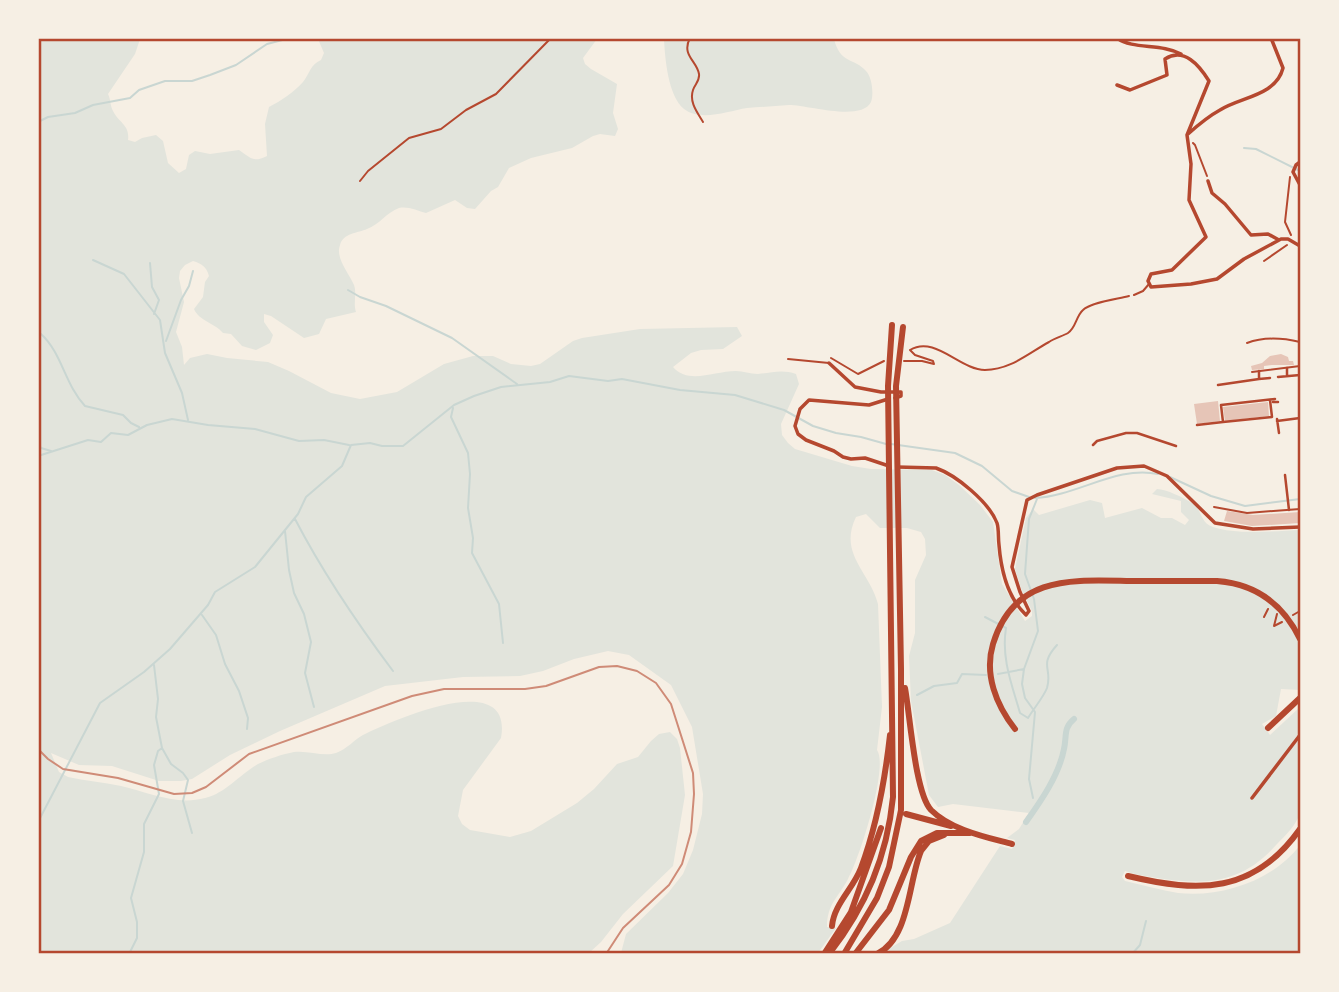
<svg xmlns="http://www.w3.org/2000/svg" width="1339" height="992" font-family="Signika,sans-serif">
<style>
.green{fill:#e2e4dc}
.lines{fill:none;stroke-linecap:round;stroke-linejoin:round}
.stream{stroke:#c9d6d2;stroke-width:2}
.canal{stroke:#c9d6d2;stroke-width:6}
.building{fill:#e6c5b7}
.path{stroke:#b5482f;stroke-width:2}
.service{stroke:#b5482f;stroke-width:2}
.pedestrian{stroke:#b5482f;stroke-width:2.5}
.minor{stroke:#b5482f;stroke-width:3.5}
.motorway{stroke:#b5482f;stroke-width:6}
.rail{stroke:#cf8b77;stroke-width:2}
.neatline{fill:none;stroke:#b5482f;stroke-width:2.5}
</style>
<rect width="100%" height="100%" fill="#f6efe4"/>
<path class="green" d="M38,39H140L135,54L108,94C111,100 110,106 113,111C119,123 130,125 128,140L135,142L142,138L156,135L163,141L168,163L179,173L186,169L189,155L195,151L210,154L239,150C251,158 253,163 267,156L265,124L269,107C281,101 294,92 303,82C310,73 310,65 321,60L324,53L318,39H597L583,58L585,64L591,69L617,84L613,113L618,129L615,136L600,134L593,136L572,148L531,158L509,168L498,187L491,191L475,209L467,208L455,200L426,213C418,211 408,206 399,208C387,212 379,225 367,229C358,233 343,233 340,245C335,258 349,273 354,285C357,293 353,303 356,312L326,319L319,334L304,338L271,316L264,314V322L273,335L270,343L256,350L242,346L231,334L223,333C215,323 199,321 194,309L203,297L205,282L209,276C206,266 202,264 193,261L185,265L180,271L179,278L184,302L176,332L182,347L184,365L190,358L207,354L227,358L268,362L289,371L331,393L360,399L397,392L444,364L473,356H493L511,364L531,366L540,364L573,341L582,338L640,329L737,327L742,336L723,349L701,350L691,353L673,367C689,385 714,371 736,371C743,371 750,374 758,374C771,373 782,369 796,374L799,384L781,424L782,435L788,443L795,449L852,466L871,469L932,470L945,475L959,485L980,505L993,522L1002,584L1025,621L1032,616V611L1022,591L1015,569L1026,518L1033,509L1039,515L1090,500L1102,503L1105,518L1142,508L1161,518H1172L1185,525L1189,520L1181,512V501L1152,494L1157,489C1166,489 1184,498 1192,503C1202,509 1200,523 1213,527C1235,535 1276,531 1300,530V690L1281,689L1276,716L1262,724L1270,735L1300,707V814C1295,826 1286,835 1277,844C1243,883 1206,886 1157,878C1147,876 1135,875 1125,871L1122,877L1125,881C1143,885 1161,890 1178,893C1222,898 1274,880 1300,845V953H882L902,941L914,939L950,923L1000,846L1012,849L1015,840L1007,838L1019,829L1029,813L953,804L938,807L929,795L911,701L909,656L915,633V580L926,555L925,539L921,532L907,528H880L866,514L856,517C838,554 870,572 878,604L882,707L877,750C889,767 859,860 848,879C838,898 827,904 827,927L836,928L818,953H621L626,934L668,893L683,874L693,850L702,814L703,794L692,727L671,685L629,655L608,651L574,659L543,671L520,676L463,677L385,686L280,731L230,755L192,779L181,781H159L112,766L79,765L51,753L59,772L68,777C85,781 103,782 121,786C148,792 176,806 205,798C226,793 240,774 258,764C268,759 283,754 294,752C308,750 323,757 336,753C347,749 354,740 363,735C391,721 514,666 501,738L463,790L458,816L462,824L470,830L510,837L531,831L577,803L594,789L617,764L638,757L651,741L659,734L670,732L677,739L680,748L685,795L673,866L623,914L601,942L589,953H39Z
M664,39H834C840,64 855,58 866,71C872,77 874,94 871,102C861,122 808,105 789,105C775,106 761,107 747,108C728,111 701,122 684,109C668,96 665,58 664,39Z"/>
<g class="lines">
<path class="stream" d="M38,122L48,117L75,113L93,105L130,98L139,90L165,81H192L210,75L236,65L267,44L290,38
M1244,148L1256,149L1300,171
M93,260L124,274L160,320L165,353L182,393L188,420
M150,263L152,287L159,300L154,314
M348,290L360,297L386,306L452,338L517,384
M41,334C62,353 65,385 85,406L123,415L131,423L139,427
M166,341L181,300L189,286L193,271
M453,408L451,417L468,453L470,474L468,508L473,538L472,553L499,604L503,643
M38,443L41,448L51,451
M891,444L955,453L982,466L1012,491L1029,497
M38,456L88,440L101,442L111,433L128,435L147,425L172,419L208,425L255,429L299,441L324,440L349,445
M1170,477L1211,496L1245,506L1300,499
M1035,498C1077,496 1117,465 1158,474
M295,519C323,573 357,623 393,671
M285,531L289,570L294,593L304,614L311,642L305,673L314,707
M202,615L216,635L225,664L239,691L248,718L247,729
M985,617L1006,628C1001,658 1012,685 1020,713L1028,718C1034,708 1043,698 1047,688C1053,668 1038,666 1057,645
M154,665L158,699L156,717L162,748L171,764L183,773L188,780L183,801L192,833
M998,674L1024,669
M917,695L934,686L957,683L962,674L986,675
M1033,798L1029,779L1035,712L1025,698L1022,684L1024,669L1038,631L1034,599L1025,574L1029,519L1037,499
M38,822L100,703L144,672L170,649L208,605L215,592L255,567L298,514L306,497L342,466L351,445L370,443L382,446H403L454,405L474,396L501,387L550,382L569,376L608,381L622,379L680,390L735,395L784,410L813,426L836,433L861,437L886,444
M129,954L137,938V922L131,898L144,852V824L159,794L154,765L158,751L162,748
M1132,954L1140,945L1146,921"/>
<path class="canal" d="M1026,822C1041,801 1059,775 1064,749C1067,736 1063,728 1074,719"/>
</g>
<path class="building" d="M1281,354L1288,357L1289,361H1293L1294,365H1272L1264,366V369L1252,370L1251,366L1262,363L1270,356Z
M1218,401L1220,421L1197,424L1194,404Z
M1268,402L1269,416L1225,421L1223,407Z
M1227,511L1253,515L1300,512V523L1252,526L1224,521Z"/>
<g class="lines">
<path class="path" d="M690,38C681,55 697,61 699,74C700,81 695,84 693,90C689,102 697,112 703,122
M1193,143L1195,145L1207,176
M1290,177L1285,222L1291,235
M360,181L368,171L409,138L441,129L466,110L496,94L551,38
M1264,261L1287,245
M1247,343C1263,337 1283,338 1300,342
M831,358L858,374L884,361
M904,361H922L934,364L933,361L915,355L910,350C935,335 960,370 985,370C1010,370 1029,353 1049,342C1055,338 1063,336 1068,333C1076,328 1076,316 1083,310C1091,302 1118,299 1129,296
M1277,614L1274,626L1282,622
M1293,615L1300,611
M1264,617L1268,609"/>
<path class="service" d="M1134,295L1143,291L1149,284
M788,359L829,363
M1252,372L1300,366
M1214,507L1247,513L1300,509"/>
<path class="pedestrian" d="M1287,368V376
M1278,377L1300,375
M1259,379L1270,378
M1218,385L1259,379V371
M1270,400L1272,417L1223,422L1221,405L1275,399
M1273,402H1278
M1277,419L1279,433
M1277,421L1300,418
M1197,425L1223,422
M1093,445L1097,441L1126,433H1137L1176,446
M1285,475L1289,510"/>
<path class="minor" d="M1117,38C1133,50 1161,43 1181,54
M1117,85L1130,90L1167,75L1165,59C1184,47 1199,65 1209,81L1187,135L1191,164L1189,200L1206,237L1172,270L1151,274L1148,281L1151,287L1191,284L1217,279L1244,259L1281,239H1288L1300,246
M1188,134C1198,125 1209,116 1220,110C1240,97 1276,96 1283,68L1271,38
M1300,162L1296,165L1293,172L1300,185
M1208,181L1212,193L1225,204L1251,235L1268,234L1279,240
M829,363L855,387L881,392H901V396L895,398
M888,399L869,405L809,400L800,409L795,426L798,434L806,440L834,451L843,457L851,459L865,458L889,466
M897,467L936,468C956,475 989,502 997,523C999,529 998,538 999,545C1001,570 1007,597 1026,615L1029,611L1020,592L1012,567L1027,500L1037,495L1117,468L1144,466L1167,476L1215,523L1253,529L1300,527
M1252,798L1300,735"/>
<path class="motorway" d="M905,688C910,715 915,793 931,810C951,830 986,837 1012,844
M1268,728L1300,698
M1015,729C996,705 984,674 993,644C1014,574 1073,580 1131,581C1160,581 1188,581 1217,581C1256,584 1283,604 1300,639
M906,814L951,826
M1128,876C1199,893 1254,894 1300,829
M832,926C834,904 853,889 861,868C877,825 885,780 890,735
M824,954L851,912L881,828
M829,954C866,906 887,857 893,797L888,386L892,325
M844,954L877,898L889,867L901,810V669L896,386L903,327
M855,954L889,910L911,857L921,841L937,833H970
M877,954C910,938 908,882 921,851L929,841L944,835"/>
<path class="rail" d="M38,749L48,759L63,769L118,778L174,794L192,793L206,787L249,754L412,696L444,689H525L546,686L599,667L617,666L637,671L656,683L671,704L693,773L694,794L691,832L682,864L669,885L623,928L606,954"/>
</g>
<rect width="1339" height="992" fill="none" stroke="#f6efe4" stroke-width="80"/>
<rect x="40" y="40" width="1259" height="912" class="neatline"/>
</svg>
